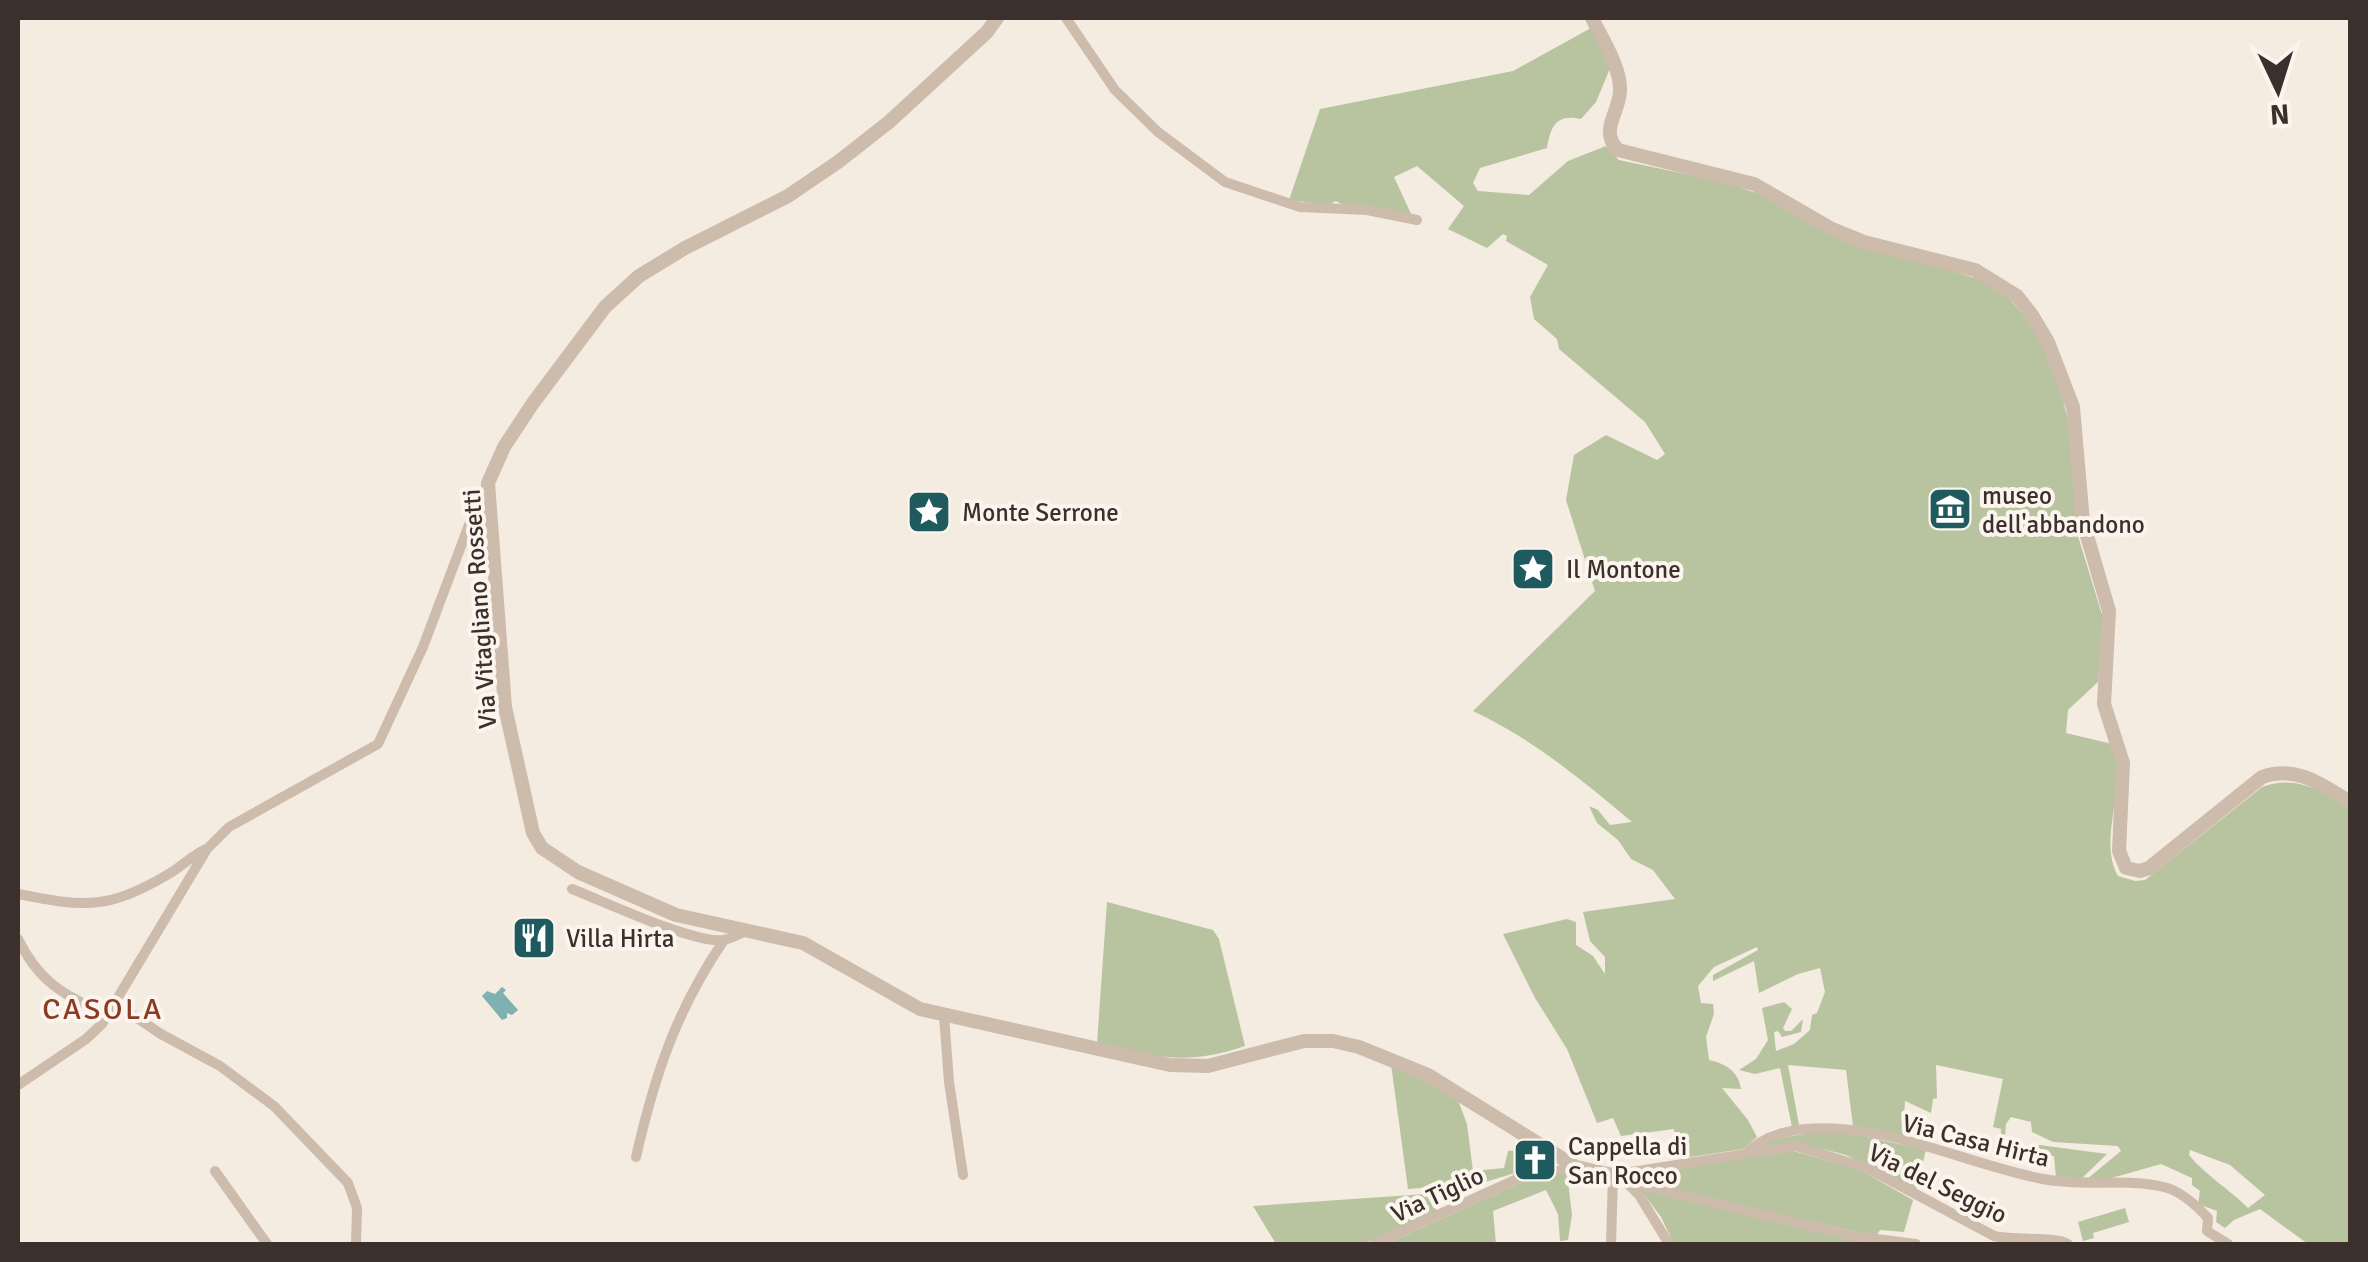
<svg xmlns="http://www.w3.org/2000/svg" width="2368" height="1262" font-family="Signika,sans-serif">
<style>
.green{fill:#b8c4a0;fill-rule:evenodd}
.water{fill:#7fb0b2}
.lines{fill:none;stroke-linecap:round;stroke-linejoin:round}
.minor{stroke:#cdbbac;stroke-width:10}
.tertiary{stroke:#cdbbac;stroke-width:14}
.labels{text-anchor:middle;stroke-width:8;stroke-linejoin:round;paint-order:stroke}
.poi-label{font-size:25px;fill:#3b302b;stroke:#fbf5ee;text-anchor:start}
.street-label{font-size:25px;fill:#3b302b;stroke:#fbf5ee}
.quarter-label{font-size:30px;letter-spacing:2.5px;fill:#8c3b22;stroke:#fbf5ee}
</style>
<rect width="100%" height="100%" fill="#f4ebe1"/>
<path class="green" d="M1591,28L1611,66L1596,102L1581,119C1556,114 1551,126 1547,148L1480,168L1473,183L1478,191L1529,195L1568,161L1606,146L1619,160L1724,182L1768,197L1823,231L1988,282L2008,297L2027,319L2041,341L2063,399L2070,431L2078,536L2103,618L2098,682L2068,710L2066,733L2112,744C2114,752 2117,761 2117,769C2120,803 2100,844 2118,876L2135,881L2145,880L2262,787C2296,774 2321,791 2350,808V1244H2308L2260,1209L2234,1220L2225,1228L2216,1222L2217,1211L2198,1204L2200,1191L2192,1185V1178L2161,1164L2094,1183L2087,1179L2121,1151L2118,1146L2053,1142L2032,1132L2031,1122L2011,1117L2006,1124L2005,1136H2001V1129L1993,1127L2003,1079L1936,1065L1937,1098L1933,1099L1931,1113L1905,1101L1903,1138L1853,1126L1846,1070L1788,1065L1799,1125L1792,1127L1780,1068L1755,1074L1739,1070L1756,1059L1768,1040L1762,1008L1784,1002L1792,1009L1783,1028L1785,1031H1791L1803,1019L1801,1032L1782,1037L1778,1031L1774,1032L1776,1051L1794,1044L1810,1030L1812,1015L1817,1013L1825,992L1820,968L1798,974L1759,993L1754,961L1713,981V975L1758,950L1757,947L1714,967L1698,986L1701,1003L1713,1004L1714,1014L1706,1037L1709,1060C1725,1063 1739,1072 1741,1089L1722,1088L1748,1120L1757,1137L1743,1149L1678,1159L1674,1129L1621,1136L1613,1118L1597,1123L1567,1049L1535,998L1503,934L1567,919L1576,922V945L1593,956L1605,974V957L1590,941L1583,912L1675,899L1653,870L1631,859L1618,840L1597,823L1589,806L1598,810L1610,825L1632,822C1582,780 1533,739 1473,711L1595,591L1566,500L1574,455L1606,435L1657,460L1665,454L1645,422L1559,349L1557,339L1534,319L1530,297L1548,265L1506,241L1507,236L1503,234L1487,248L1448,229L1464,206L1417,166L1394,177L1412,216L1347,207L1336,201L1328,205L1289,200L1320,109L1513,71ZM2190,1150L2230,1165L2265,1195L2248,1208C2230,1190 2204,1174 2189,1155Z
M1107,902L1213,930L1219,939L1245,1046C1182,1067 1159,1056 1097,1043Z
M1391,1064L1456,1095L1467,1124L1473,1171L1504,1168L1508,1151L1521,1150L1515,1173L1482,1183L1408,1189Z
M1816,1132L1853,1134L1926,1150L1916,1189L1846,1155L1803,1144L1755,1148L1781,1138Z
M2032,1144L2107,1154L2079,1181L2056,1178L2054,1156L2036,1154L2033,1162L2021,1157L2022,1151L2029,1152Z
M1794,1151L1862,1171L1913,1200L1904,1232L1880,1230L1876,1236L1639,1183L1637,1179L1640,1174Z
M1567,1173L1572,1215L1568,1240L1560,1241L1558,1214L1546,1190L1493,1211L1496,1244H1386L1520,1183Z
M1640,1189L1869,1243L1879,1244H1674L1661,1217Z
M1425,1194L1438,1212L1363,1244H1276L1253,1206Z
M2125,1208L2129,1222L2093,1233L2094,1238L2083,1241L2078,1222Z"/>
<path class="water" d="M502,987L506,990L503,993L518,1010L512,1015L507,1013V1018L502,1020L482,996L487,991L495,994Z"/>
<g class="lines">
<path class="minor" d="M1066,18L1115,90L1158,132L1225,182L1300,207L1367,210L1417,220
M572,889C603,901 694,944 723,940C731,939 739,934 746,931
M18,894C84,907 107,910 167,875C181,867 191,856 206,849
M18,939C40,984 64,994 108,1016
M116,1004L161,1034L220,1066L274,1106L348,1183L357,1208L356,1244
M944,1016L949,1082L963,1175
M18,1085L86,1039L102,1024L207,849L229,827L378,744L423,647L475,509L488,483
M1744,1155C1760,1139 1782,1131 1805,1129C1886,1122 1965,1164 2043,1179C2083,1187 2126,1178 2164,1187C2181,1191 2196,1205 2208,1218L2207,1231L2228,1244
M636,1157C655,1074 676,1011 724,940
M215,1171L267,1244
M1613,1175L1796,1146L1867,1168L1994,1236C2016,1241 2054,1236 2068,1244
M1614,1175L1643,1186L1853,1236L1916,1244
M1517,1179L1524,1156L1523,1134
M1627,1183L1639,1195L1669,1244
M1374,1244L1517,1179L1576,1167
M1611,1244L1613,1175"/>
<path class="tertiary" d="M997,18L987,32L889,122L838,162L788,196L685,248L639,276L605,307L533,403L504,447L488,483L505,707L533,833L542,848L578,872L676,915L803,943L920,1009L1170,1065L1208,1066L1304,1041H1333L1359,1047L1428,1075L1576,1167L1613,1175
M1592,18C1602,39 1621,67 1620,91C1619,114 1599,130 1618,150L1754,184L1832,229L1864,242L1975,270L2017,296L2032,315L2048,342L2073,407L2083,522L2109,611L2104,704L2123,763L2119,851L2126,868L2140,871L2149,868L2262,777C2296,765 2321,784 2350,802"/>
</g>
<defs>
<symbol id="museum-square" viewBox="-11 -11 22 22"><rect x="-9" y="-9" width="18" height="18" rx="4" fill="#1f5a5e" stroke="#fbf5ee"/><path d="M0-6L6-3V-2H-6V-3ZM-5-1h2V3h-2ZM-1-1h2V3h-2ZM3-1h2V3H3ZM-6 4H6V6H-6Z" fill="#fff"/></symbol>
<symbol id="sight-square" viewBox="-11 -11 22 22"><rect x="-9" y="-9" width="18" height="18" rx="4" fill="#1f5a5e" stroke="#fbf5ee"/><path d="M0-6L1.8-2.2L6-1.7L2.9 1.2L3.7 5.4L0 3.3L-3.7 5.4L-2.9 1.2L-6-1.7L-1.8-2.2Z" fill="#fff"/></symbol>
<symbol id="restaurant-square" viewBox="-11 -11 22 22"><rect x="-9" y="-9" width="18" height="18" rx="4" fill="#1f5a5e" stroke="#fbf5ee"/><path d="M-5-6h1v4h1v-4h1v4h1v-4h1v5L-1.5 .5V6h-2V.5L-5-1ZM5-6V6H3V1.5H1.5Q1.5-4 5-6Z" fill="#fff"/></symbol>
<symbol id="church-square" viewBox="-11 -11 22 22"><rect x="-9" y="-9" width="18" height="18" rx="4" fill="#1f5a5e" stroke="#fbf5ee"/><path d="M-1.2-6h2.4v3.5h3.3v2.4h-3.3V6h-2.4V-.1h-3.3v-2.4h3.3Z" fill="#fff"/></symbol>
</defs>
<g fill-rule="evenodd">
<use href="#museum-square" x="1925" y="484" width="50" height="50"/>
<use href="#sight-square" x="904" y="487" width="50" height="50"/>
<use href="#sight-square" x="1508" y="544" width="50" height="50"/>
<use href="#restaurant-square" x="509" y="913" width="50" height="50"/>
<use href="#church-square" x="1510" y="1135" width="50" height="50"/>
</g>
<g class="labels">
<g class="poi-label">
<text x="1982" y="504">museo<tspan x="1982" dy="29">dell'abbandono</tspan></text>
<text x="962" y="521">Monte Serrone</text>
<text x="1566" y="578">Il Montone</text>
<text x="566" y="947">Villa Hirta</text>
<text x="1568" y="1155">Cappella di<tspan x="1568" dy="29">San Rocco</tspan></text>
</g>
<g class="street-label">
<text transform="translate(479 609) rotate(-94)" y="9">Via Vitagliano Rossetti</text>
<text transform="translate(1976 1140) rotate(14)" y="9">Via Casa Hirta</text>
<text transform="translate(1938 1183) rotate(26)" y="9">Via del Seggio</text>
<text transform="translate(1437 1194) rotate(-25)" y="9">Via Tiglio</text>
</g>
<g class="quarter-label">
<text x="103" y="1019">CASOLA</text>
</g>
</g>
<rect width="2368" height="1262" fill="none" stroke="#3b302b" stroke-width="40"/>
<g transform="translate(2278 90) rotate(176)" stroke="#fbf5ee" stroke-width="8" paint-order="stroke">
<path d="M0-8L18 38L0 25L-18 38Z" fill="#3b302b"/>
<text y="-15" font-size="28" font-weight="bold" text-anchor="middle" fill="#3b302b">N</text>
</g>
</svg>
